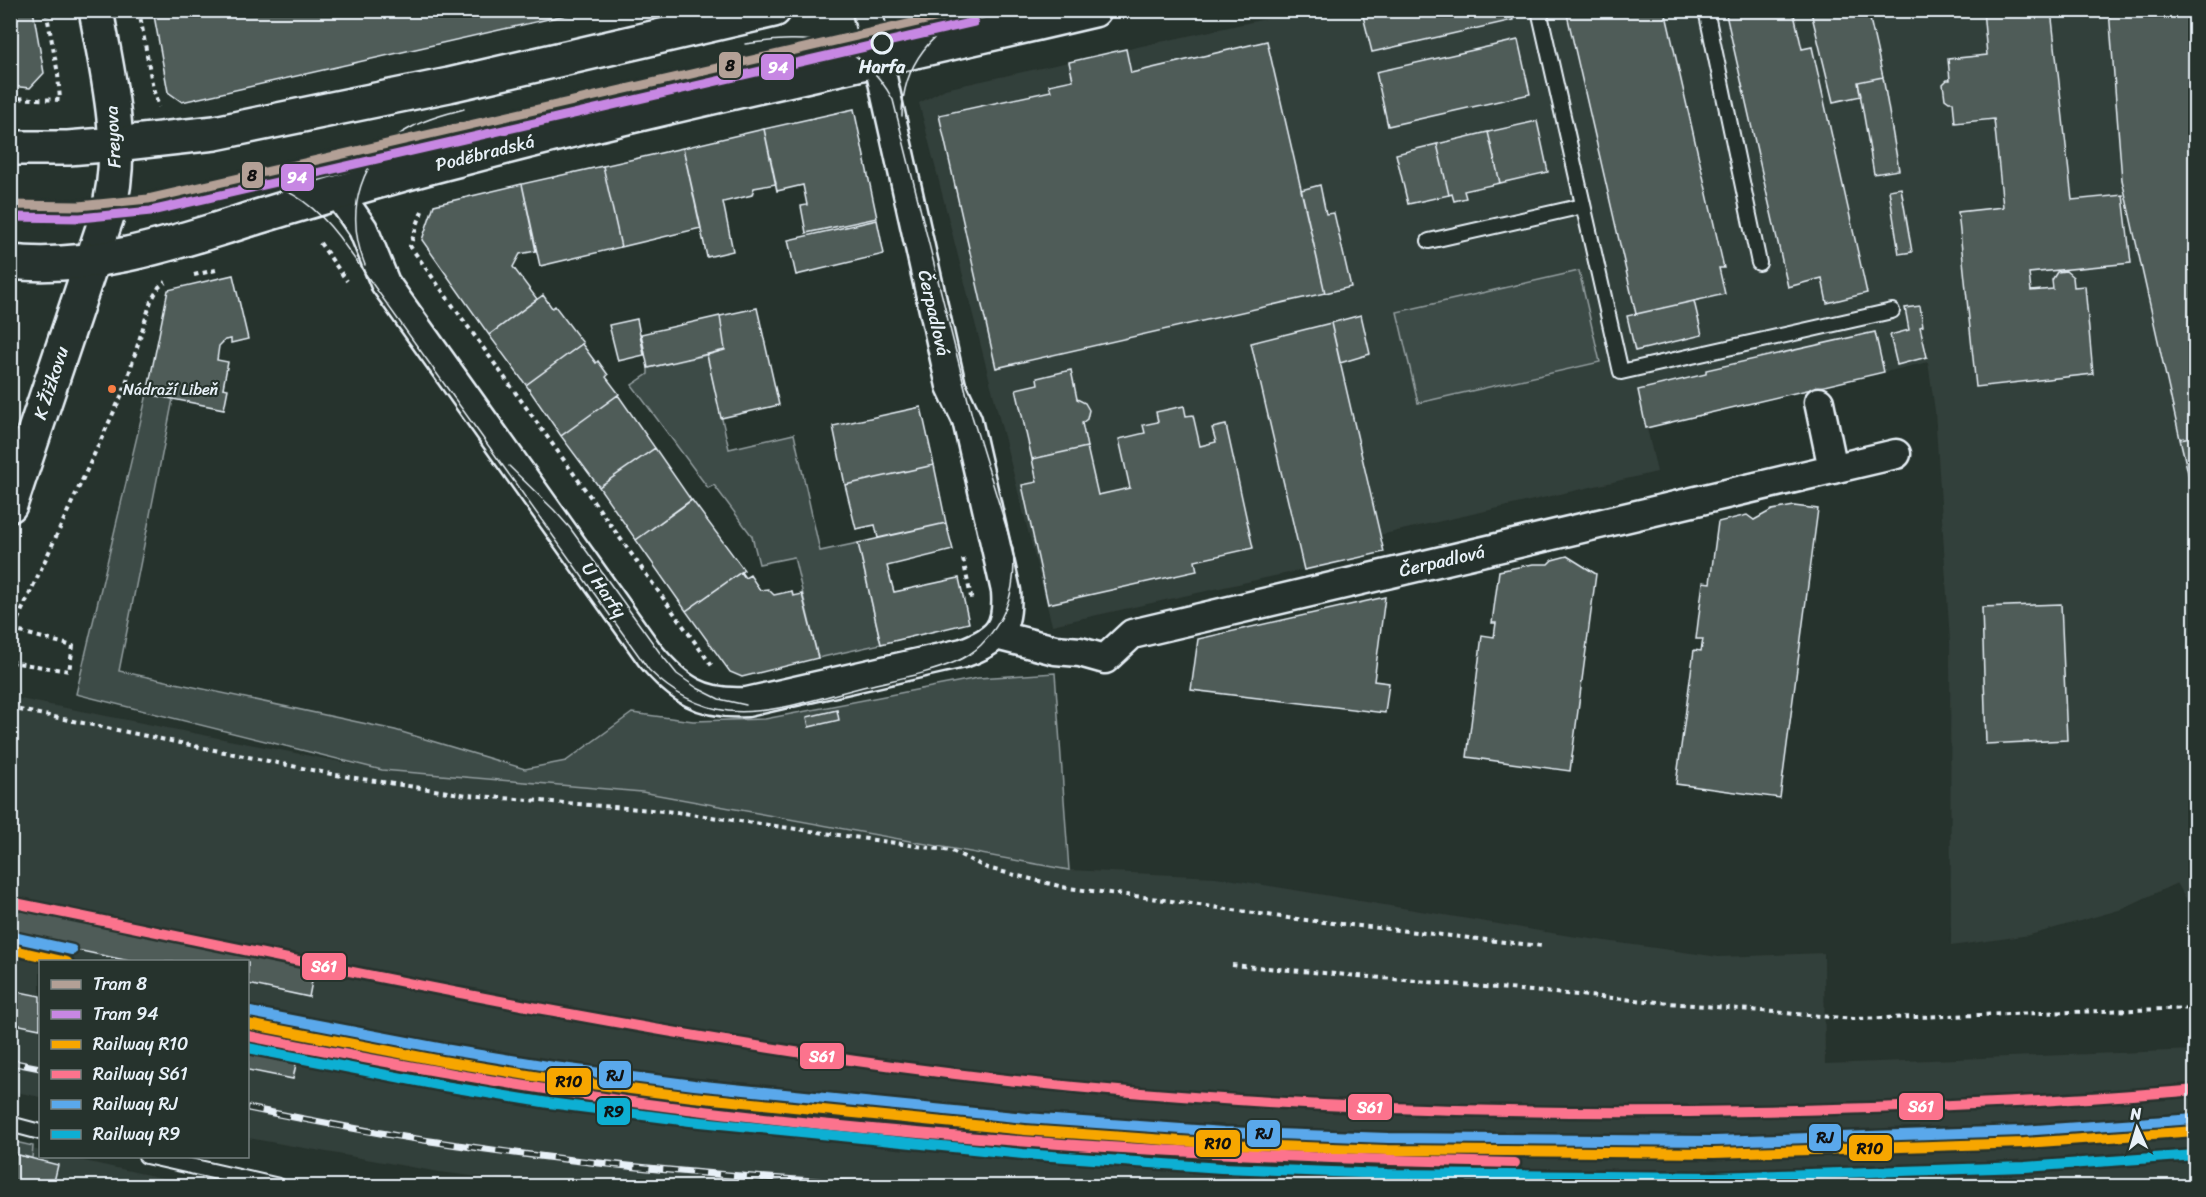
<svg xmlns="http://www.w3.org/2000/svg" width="2206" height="1197" font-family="Sriracha,sans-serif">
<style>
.built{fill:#333f3a}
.green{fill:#3e4b47;stroke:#939ea0;stroke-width:1.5}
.building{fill:#505c59;stroke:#e8f1f8;stroke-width:1.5}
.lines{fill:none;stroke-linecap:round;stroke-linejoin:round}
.service-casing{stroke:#e8f1f8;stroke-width:18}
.minor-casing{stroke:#e8f1f8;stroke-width:33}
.secondary-casing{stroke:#e8f1f8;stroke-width:38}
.primary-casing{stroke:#e8f1f8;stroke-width:38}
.path{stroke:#e8f1f8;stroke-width:4;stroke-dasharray:4.5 4.5;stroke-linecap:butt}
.service{stroke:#26332d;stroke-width:14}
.minor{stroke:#26332d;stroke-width:28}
.secondary{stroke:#26332d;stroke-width:33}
.primary{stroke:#26332d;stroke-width:33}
.tram{stroke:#e8f1f8;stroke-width:1.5}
.rail-casing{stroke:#e8f1f8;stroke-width:7}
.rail{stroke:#26332d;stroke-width:4.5;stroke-dasharray:14;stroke-linecap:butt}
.rail-1-casing{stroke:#26332d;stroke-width:15}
.rail-2-casing{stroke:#26332d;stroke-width:15}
.rail-3-casing{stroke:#26332d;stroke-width:15}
.rail-4-casing{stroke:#26332d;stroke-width:15}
.rail-1{stroke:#f7a600;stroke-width:10}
.rail-2{stroke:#fc738d;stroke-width:10}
.rail-3{stroke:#5aa8eb;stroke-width:10}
.rail-4{stroke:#0dafd3;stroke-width:10}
.tram-1-casing{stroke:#26332d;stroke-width:14}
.tram-2-casing{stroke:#26332d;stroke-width:14}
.tram-1{stroke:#b3a096;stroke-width:9}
.tram-2{stroke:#c787e3;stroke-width:9}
.stop-dot{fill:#26332d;stroke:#e8f1f8;stroke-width:3}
.bus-dot{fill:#f77d43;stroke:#26332d;stroke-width:2}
.labels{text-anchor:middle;stroke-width:4.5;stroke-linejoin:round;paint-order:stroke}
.bus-label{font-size:16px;fill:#e8f1f8;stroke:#26332d;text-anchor:start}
.stop-label{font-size:18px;font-weight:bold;fill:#e8f1f8;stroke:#26332d}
.street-label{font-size:18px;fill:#e8f1f8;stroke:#26332d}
.line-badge{stroke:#26332d;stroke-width:2}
.badge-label{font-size:16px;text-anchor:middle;font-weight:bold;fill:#fff}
.pale-badge-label{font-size:16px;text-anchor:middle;font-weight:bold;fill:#111}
</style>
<rect width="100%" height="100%" fill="#26332d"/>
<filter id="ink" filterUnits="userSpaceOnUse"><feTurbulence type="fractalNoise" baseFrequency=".0167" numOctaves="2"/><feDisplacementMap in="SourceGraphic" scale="12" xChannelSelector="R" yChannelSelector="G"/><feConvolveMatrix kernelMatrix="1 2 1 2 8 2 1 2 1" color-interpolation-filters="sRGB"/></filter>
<g filter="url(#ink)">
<path class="built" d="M1302,11H2195V936L2194,912L2177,883L2119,910L2030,935L1951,946L1950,642L1935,411L1928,362L1647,428L1657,472L1380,535L1384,552L1052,625L919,103L945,89Z
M10,697L382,770L642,792L1069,870L1216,877L1570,936L1719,957L1824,953L1825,1064L2195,1050V1184L2172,1186H555L439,1172L248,1138V962H40V1097L11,1091Z
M32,1149L40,1151V1156L66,1157L199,1186H11V1153L31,1158Z"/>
<path class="green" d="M1579,271L1600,362L1418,403L1397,312Z
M707,355L729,449L794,434L820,551L858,543L881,644L818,658L794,557L759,564L752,536L714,485L708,488L632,385L648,374V368Z
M147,394L173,399L119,671L395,730L525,769L566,761L632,713L693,721L765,719L978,678L1055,673L1069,870L642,792L382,770L76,694Z
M11,1141L33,1146L32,1158L11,1153Z"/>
<path class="building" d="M10,10H33L44,73L30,88L10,86Z
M153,10H588L182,102L168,92Z
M1367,10H1511L1513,20L1372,52L1362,12Z
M1566,10H1665L1724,268H1719L1725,294L1636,314Z
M1725,10H1793L1802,49L1812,47L1867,293L1827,303L1822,278L1788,287Z
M1817,10H1824L1825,13L1834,10H1868L1883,77L1858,82L1861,96L1833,102L1811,12Z
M1983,10H2051L2072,200L2123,195L2131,263L2029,273L2031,291L2053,289L2052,280L2057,272L2066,271L2073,277L2074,287L2085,286L2093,374L1976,387L1958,212L2003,207L1994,119L1955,123L1953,102H1949L1945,99L1943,84L1947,80H1950L1948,59L1987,55Z
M2109,10H2196V436L2180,439L2122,180Z
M1518,40L1530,94L1388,126L1376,72Z
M1267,41L1325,293L996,368L939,115L1051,91L1049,85L1073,80L1069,62L1126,49L1131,73Z
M1883,77L1899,170L1874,174L1858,82Z
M854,109L877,218L806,233L801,206L807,205L803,185L777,191L764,129Z
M1537,121L1548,172L1500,183L1488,132Z
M764,129L776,184L754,188L752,195L723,202L733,251L707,257L683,148Z
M1488,132L1500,183L1464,191L1466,198L1454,201L1452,194L1449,195L1437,144Z
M1437,144L1449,195L1408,204L1396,154Z
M683,148L701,228L621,247L603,166Z
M603,166L621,247L540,266L522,184Z
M522,184L536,251L520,254L513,267L537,299L489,335L422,240L434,205Z
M1320,185L1326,214L1334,213L1351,287L1325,293L1301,190Z
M1901,188L1912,252L1899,254L1889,190Z
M877,220L884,254L796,275L788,240Z
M233,275L248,339L231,343V339L225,340L219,346L217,360L228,362L223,388L228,389L224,409L147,394L168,290Z
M543,295L552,308L555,306L583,343L526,385L489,335Z
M1694,301L1702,335L1635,351L1627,316Z
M1920,306L1923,326L1920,327L1927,357L1897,365L1890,335L1909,330L1905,308Z
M757,308L779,405L721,418L707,355L725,350L720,316Z
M1361,315L1370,354L1340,363L1331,323Z
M720,316L725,350L648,368L641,334Z
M637,319L644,355L618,361L609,325Z
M1331,323L1384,552L1304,570L1251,343Z
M1875,332L1884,372L1646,428L1638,390L1706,374V370Z
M582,344L596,363L598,361L608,375L606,377L619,394L561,436L526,385Z
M1071,370L1077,399L1085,403L1089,410L1087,419L1082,423L1087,447L1032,459L1016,389L1038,384L1037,378Z
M618,395L655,448L599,487L561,436Z
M1184,406L1186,416L1193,415L1200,446L1216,442L1212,428L1226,425L1253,548L1195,561L1197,571L1048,604L1022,485L1037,482L1032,459L1087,447L1098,495L1130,488L1119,439L1145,433L1143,425L1158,422L1156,412Z
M921,407L934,465L845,485L833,426Z
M2196,436V506L2180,439Z
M655,448L691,500L636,540L599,487Z
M934,465L946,523L878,538L875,525L856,529L845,485Z
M692,500L744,570L686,611L636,540Z
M1794,506L1818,509L1780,798L1676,784L1694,650L1701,651L1703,639H1696L1703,582L1710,583L1718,522L1747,515L1754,520L1772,510Z
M946,523L953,550L887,566L894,592L959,578L969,623L881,644L858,543Z
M1567,556L1596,574L1570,771L1467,757L1482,635L1494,637L1496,623H1492L1499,571L1533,564H1548L1552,560Z
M741,572L745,578L750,575L760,590L768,589L774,595L792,591L793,596L802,594L818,658L742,677L730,672L686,611Z
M1385,597L1374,681L1389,683L1385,713L1191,690L1198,639Z
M2061,604L2067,740L1986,744L1982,607Z
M837,710L839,720L809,727L807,717Z
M10,904L315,966L309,997L248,984V962H134L10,936Z
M10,990L40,996V1029L10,1023Z
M248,1039L299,1049L293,1079L248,1070Z
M10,1153L58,1165L53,1186H10Z"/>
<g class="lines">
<defs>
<path id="service" d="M1539,10L1621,372L1892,311
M1706,10L1759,263
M1429,241L1583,206
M10,1124L40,1132
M146,1156L279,1186"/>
<path id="minor" d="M338,193L363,229L385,283L650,655C678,689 702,705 747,702L963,653C998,640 1009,629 1006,591L967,420L951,386L867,10
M1819,402L1833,469
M996,635L1055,650L1080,652L1105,659L1132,634L1896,454"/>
<path id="secondary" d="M10,505L107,216C127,148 108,78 96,10"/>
<path id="primary" d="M10,148H68L116,144L215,133L449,85L774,10
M10,262C95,271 177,242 257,217C323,197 389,177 456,160C667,104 881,60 1094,10"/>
</defs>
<use href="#service" class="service-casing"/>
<use href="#minor" class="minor-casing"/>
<use href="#secondary" class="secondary-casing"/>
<use href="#primary" class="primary-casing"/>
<path class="path" d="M139,10L153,89L159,107
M10,98L60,100L58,74L46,10
M422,211L410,246L712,666
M320,243L347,281
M194,275L220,269
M963,559L972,602
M10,636L124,390L151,301L159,287L166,282
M10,662L69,671L73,646L13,630
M10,708L336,775L467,795L676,812L952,851L987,868L1067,888L1151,898L1288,918L1542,946
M1232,965L1854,1019L2196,1008"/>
<use href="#service" class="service"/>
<use href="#minor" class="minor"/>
<use href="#secondary" class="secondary"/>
<use href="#primary" class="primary"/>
<path class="tram" d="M902,116C902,65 933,27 980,10
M10,205C54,209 96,208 139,201C224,188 275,153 339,237L649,670C671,692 698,707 728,711C770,716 826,696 867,686C896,679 927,674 955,662C964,658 974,652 981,645C1008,618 1017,586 1013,549L972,416L893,100C858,35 810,35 745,44
M365,265C344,212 359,154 412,127C428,118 446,114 464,109
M509,466L554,510L570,528L660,653L677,674L697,688L719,699L746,705"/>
<defs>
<path id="rail" d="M10,1062L40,1068
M248,1108C313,1121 378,1134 444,1143C597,1166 751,1179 905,1186
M1369,1186L1969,1171L2196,1156"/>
</defs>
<use href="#rail" class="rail-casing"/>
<use href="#rail" class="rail"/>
<defs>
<path id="rail-1" d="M10,949L67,962
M248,1024L442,1061L552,1079L693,1097L1025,1130L1223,1144L1388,1150L1714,1153L2024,1143L2196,1131"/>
<path id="rail-2" d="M10,902C321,965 632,1034 947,1073C1214,1106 1484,1116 1753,1111C1901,1108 2048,1103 2196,1090
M248,1036C388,1063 529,1089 671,1107C951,1142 1232,1158 1515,1163"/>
<path id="rail-3" d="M13,937L72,950
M250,1012L444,1049L554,1067L694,1085L1026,1118L1224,1132L1388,1138L1714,1141L2023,1131L2195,1119"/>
<path id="rail-4" d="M248,1048L438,1085L549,1103L690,1121L1023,1154L1221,1168L1388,1174L1715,1177L2025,1167L2196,1155"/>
</defs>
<use href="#rail-1" class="rail-1-casing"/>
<use href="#rail-2" class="rail-2-casing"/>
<use href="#rail-3" class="rail-3-casing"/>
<use href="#rail-4" class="rail-4-casing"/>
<use href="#rail-1" class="rail-1"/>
<use href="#rail-2" class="rail-2"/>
<use href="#rail-3" class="rail-3"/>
<use href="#rail-4" class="rail-4"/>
<defs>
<path id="tram-1" d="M10,205L79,206L148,199L969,10"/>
<path id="tram-2" d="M10,217L80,218L151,211L974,22"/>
</defs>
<use href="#tram-1" class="tram-1-casing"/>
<use href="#tram-2" class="tram-2-casing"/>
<use href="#tram-1" class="tram-1"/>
<use href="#tram-2" class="tram-2"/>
</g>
</g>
<circle class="stop-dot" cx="882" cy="43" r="10"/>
<circle class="bus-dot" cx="112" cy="389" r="5"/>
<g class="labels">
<g class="bus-label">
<text x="123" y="395">Nádraží Libeň</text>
</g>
<g class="stop-label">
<text x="882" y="73">Harfa</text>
</g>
<g class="street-label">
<text transform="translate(113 137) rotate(-93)" y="6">Freyova</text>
<text transform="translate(485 153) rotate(-14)" y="6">Poděbradská</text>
<text transform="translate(934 313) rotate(77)" y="6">Čerpadlová</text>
<text transform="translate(51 383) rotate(-72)" y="6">K Žižkovu</text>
<text transform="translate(1442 561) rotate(-13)" y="6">Čerpadlová</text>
<text transform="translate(604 590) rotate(55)" y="6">U Harfy</text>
</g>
</g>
<g class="line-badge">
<rect x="718" y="51" width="24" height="28" rx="6" fill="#b3a096"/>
<rect x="760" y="53" width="35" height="28" rx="6" fill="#c787e3"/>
<rect x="241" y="161" width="23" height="28" rx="6" fill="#b3a096"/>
<rect x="280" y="163" width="35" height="29" rx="6" fill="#c787e3"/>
<rect x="301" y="952" width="46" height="29" rx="6" fill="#fc738d"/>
<rect x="799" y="1042" width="46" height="28" rx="6" fill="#fc738d"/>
<rect x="598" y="1060" width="34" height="29" rx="6" fill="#5aa8eb"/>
<rect x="546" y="1067" width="46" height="29" rx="6" fill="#f7a600"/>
<rect x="1898" y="1092" width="46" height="29" rx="6" fill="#fc738d"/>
<rect x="1347" y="1093" width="46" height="28" rx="6" fill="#fc738d"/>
<rect x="596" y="1097" width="35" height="29" rx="6" fill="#0dafd3"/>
<rect x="1246" y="1119" width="35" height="29" rx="6" fill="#5aa8eb"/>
<rect x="1808" y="1123" width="34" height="29" rx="6" fill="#5aa8eb"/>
<rect x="1195" y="1129" width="46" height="29" rx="6" fill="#f7a600"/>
<rect x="1848" y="1134" width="45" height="28" rx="6" fill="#f7a600"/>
</g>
<g class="badge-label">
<text x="778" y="73">94</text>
<text x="297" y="183">94</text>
<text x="324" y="972">S61</text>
<text x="822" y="1062">S61</text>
<text x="1921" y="1112">S61</text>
<text x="1370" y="1113">S61</text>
</g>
<g class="pale-badge-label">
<text x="730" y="71">8</text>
<text x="252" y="181">8</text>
<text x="615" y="1081">RJ</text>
<text x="569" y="1087">R10</text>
<text x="614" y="1117">R9</text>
<text x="1264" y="1139">RJ</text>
<text x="1825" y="1143">RJ</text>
<text x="1218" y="1149">R10</text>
<text x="1870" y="1154">R10</text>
</g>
<rect width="2206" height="1197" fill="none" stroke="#26332d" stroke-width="36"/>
<rect x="18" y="18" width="2170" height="1161" fill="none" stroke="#e8f1f8" stroke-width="2" filter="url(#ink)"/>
<rect x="39" y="960" width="210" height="198" fill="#26332d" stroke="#747f7e" stroke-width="1.5"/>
<rect x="51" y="980" width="30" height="9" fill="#b3a096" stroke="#747f7e" stroke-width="1.5"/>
<text x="93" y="990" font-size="18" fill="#e8f1f8">Tram 8</text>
<rect x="51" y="1010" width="30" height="9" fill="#c787e3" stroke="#747f7e" stroke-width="1.5"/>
<text x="93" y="1020" font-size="18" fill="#e8f1f8">Tram 94</text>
<rect x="51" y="1040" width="30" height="9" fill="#f7a600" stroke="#747f7e" stroke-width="1.5"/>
<text x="93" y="1050" font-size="18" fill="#e8f1f8">Railway R10</text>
<rect x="51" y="1070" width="30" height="9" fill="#fc738d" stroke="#747f7e" stroke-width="1.5"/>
<text x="93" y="1080" font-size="18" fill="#e8f1f8">Railway S61</text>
<rect x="51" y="1100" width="30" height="9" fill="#5aa8eb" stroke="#747f7e" stroke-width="1.5"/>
<text x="93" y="1110" font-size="18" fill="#e8f1f8">Railway RJ</text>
<rect x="51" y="1130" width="30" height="9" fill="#0dafd3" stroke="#747f7e" stroke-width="1.5"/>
<text x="93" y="1140" font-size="18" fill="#e8f1f8">Railway R9</text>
<g transform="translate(2137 1128) rotate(356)" stroke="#26332d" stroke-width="4.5" paint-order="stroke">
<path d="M0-4.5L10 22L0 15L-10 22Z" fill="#e8f1f8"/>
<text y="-9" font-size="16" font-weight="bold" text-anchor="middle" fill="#e8f1f8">N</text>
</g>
</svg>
